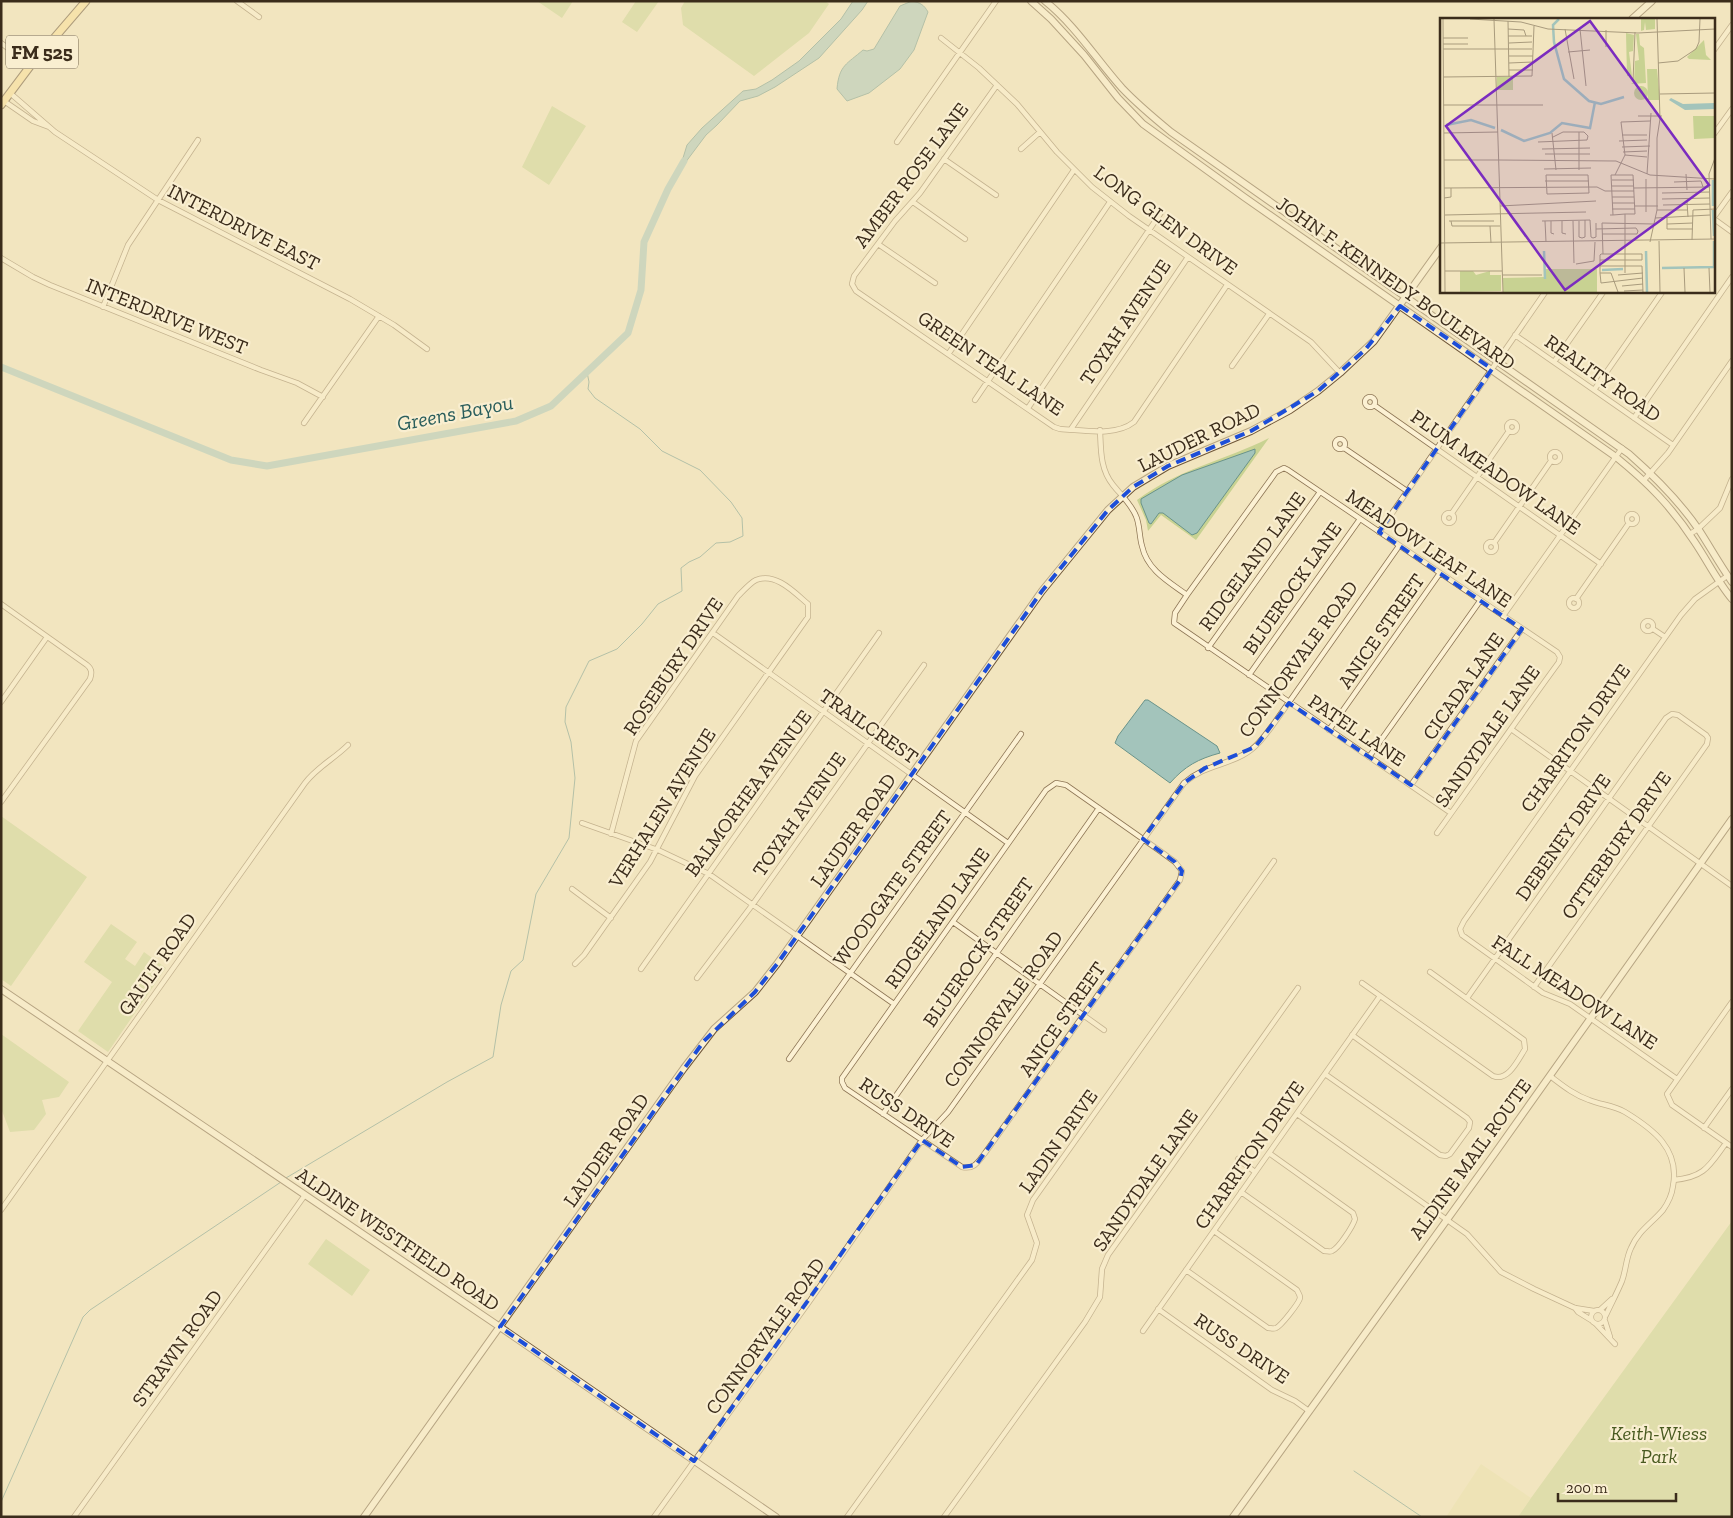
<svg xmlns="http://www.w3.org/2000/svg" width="1733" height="1518" font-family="'Zilla Slab',serif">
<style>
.farmland{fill:#e9e1ac}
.green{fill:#c8d292}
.water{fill:#a3c4bb;stroke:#69938a}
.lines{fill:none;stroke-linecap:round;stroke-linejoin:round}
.stream{stroke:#69938a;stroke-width:1}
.river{stroke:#a3c4bb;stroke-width:7}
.street-casing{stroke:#8d7555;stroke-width:6}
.secondary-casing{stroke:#6f5639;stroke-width:8}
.primary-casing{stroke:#5a422a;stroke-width:9}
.street{stroke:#fcf1d3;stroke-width:4.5}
.secondary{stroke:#fcf1d3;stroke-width:6}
.primary{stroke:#fadd92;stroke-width:7}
.marked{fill:none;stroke:#1d4ed8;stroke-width:4;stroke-dasharray:10 6;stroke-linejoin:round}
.labels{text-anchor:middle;stroke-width:4.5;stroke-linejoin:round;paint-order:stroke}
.shield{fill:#f9eed0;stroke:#746651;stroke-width:1}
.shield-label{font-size:19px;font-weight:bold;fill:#3b2c1b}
.street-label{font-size:20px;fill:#3b2c1b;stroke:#f9eed0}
.park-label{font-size:20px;font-style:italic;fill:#495a20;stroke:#f9eed0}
.water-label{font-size:21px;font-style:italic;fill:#295d5b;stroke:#f9eed0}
.inset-river{fill:none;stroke:#a3c4bb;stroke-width:2.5}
.inset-road{fill:none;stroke:#a99b7d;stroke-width:1}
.view{fill:#7b2cbf;fill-opacity:0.15;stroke:#7b2cbf;stroke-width:2.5}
.inset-edge{fill:none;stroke:#3b2c1b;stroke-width:2.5}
</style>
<rect width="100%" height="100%" fill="#f2e5bf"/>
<path class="farmland" d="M1481,1464L1531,1498L1518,1517H1446Z"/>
<path class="green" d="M537,1H573L562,18Z
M636,1H659L637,32L622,22Z
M685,1H825L829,4L809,33L754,76L683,25L681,8Z
M552,106L586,126L549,185L522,167Z
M1269,438L1196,540L1161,515L1148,531L1146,520L1137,500C1178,469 1224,461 1269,438Z
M1,816L87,877L11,986L1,979Z
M111,924L137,942L125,959L135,966L144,952L166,968L108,1052L78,1031L112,982L84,962Z
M1,1034L69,1082L59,1097L42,1100L46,1114L34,1130L10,1132L1,1108Z
M1732,1221V1517H1518L1531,1498Z
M326,1239L370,1270L352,1296L308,1264Z"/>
<path class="water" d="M853,1H868L862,10L819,58L775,87L758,96L740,101L717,125L706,135L679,171L687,145L702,128L743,91L756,89L772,80L799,61L841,19Z
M912,1C921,3 924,5 928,12L914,50L900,69L869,93L847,101L837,89C839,65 847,64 863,50L867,51L874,49L900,6Z
M1255,449V453L1197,533L1192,535L1163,513H1159L1151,524L1149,523L1141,503V499L1182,475Z
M1145,700H1148L1217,746L1220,753C1198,759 1185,766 1170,783L1115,743L1118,736Z"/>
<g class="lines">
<path class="stream" d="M286,1178L447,1082L493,1057L501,1005L511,971L523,960L536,894L569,838L575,778L571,742L565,722L566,707L589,661L617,649L642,624L658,604L682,591L681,568L689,562L700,557L716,543L730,542L743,536L742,518L731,502L700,470L662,451L640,429L595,398L588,389L589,382L587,372
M1354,1471L1422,1517
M1,1502L83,1317L90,1310L281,1182"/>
<path class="river" d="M1,367L231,460L267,466L516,421L551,406L628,333L641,290L644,242L668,189L684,161"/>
<defs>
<path id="street" d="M237,1L259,17
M941,38L979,68L1017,104L1057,152L1092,187L1129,216L1311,342L1340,373
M1,43L31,65
M1714,50L1732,25
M997,85L920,193L895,221L854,276L852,284L856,291L1054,427L1060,429C1083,430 1115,437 1134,422L1227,285
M10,93L55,132L158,200L350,299L394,325L427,349
M4,101L33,121L49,127
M1714,134L1732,109
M897,142L996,1
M1021,149L1040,132
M944,159L996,195
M913,202L965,239
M1714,217L1732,192
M1714,219L1732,232
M878,244L935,283
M1,258L33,277L50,285L261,370L297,383L323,397
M103,307L128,245L198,140
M1515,335L1673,445
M949,353L1074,170
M1554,362L1604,291
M1232,366L1269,314
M1594,390L1663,291
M1365 402a5 5 0 1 1 10 0a5 5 0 1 1-10 0Z
M975,400L1110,202
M1374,405L1601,564
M1028,408L1162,211
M1634,418L1732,277
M1507 427a5 5 0 1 1 10 0a5 5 0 1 1-10 0Z
M304,423L379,316
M1071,429L1188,257
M1100,430C1101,450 1100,469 1113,485C1121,495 1131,504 1136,516C1140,525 1139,536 1142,546C1147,570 1169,582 1187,595
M1335 444a5 5 0 1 1 10 0a5 5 0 1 1-10 0Z
M1344,448L1407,491
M1550 457a5 5 0 1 1 10 0a5 5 0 1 1-10 0Z
M1644,480L1668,453L1732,361
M1444 518a5 5 0 1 1 10 0a5 5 0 1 1-10 0Z
M1452,513L1509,431
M1627 519a5 5 0 1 1 10 0a5 5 0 1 1-10 0Z
M1379,532L1546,291
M1690,534L1698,529L1720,508L1732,479
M1486 547a5 5 0 1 1 10 0a5 5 0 1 1-10 0Z
M1494,543L1551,461
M1569 603a5 5 0 1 1 10 0a5 5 0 1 1-10 0Z
M1576,599L1629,523
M1,604L87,665C92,669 92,673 90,679L1,802
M1503,616L1622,448
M1643 626a5 5 0 1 1 10 0a5 5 0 1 1-10 0Z
M1653,629L1665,637
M713,633L1008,843
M1208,648L1320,492
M1249,675L1360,519
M1,702L47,637
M1511,729L1732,886
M1329,730L1440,573
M1369,757L1480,601
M1056,783L1066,785L1160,851L1175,862L1182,871L1180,880L985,1153C978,1162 974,1170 962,1167L845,1088L842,1082V1078L1046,790Z
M1411,785L1522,629
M582,823L658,850L709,874L894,1004
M1437,833C1478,776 1518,718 1559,662L1560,657L1557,652L1288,470L1284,468L1276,472L1187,595L1175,613L1174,623L1451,813
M572,889L611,918
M953,922L1104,1030
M575,964L584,955L650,862L695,776L808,617V604C795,593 776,572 756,580C750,583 743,591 738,596L636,741L611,834
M641,969L879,633
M697,978L753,904L924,665
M1362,983L1493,1076C1508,1082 1518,1060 1525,1049L1524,1040L1430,972
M1467,998L1666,718L1672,714L1678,715L1706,735L1708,738L1707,744L1534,987
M1732,1002L1667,1094L1672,1105L1732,1147
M789,1059L1021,734
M1325,1074L1440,1155L1446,1156L1450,1154L1469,1128L1470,1122L1467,1118L1352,1035
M1550,1076C1562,1085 1574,1095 1589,1100C1601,1105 1613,1105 1625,1112C1653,1129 1680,1149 1673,1186C1672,1194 1668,1203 1663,1210C1652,1223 1638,1231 1631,1248C1626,1258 1626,1270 1622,1281C1617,1293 1611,1304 1606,1315
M1677,1079L1570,1004L1543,993L1462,935L1460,929L1464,921L1681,615L1695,599L1727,576
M883,1114L1099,808
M1297,1114L1467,1234L1501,1272L1534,1289L1575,1308L1594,1311
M1704,1128L1732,1089
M1238,1159L1255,1172
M1674,1180C1705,1177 1709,1166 1726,1143
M1241,1192L1324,1251C1328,1251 1329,1252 1332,1251C1339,1248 1353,1226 1355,1219L1353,1213L1269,1153
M1,1210L305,783C317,767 334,759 348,745
M1186,1270L1268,1328C1271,1328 1273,1329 1276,1328C1281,1326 1299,1303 1300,1298C1300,1294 1298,1293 1297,1290L1214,1231
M1575,1308L1578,1312L1591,1320
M1158,1309L1272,1390L1295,1401L1309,1411
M1591 1317a7 7 0 1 1 14 0a7 7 0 1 1-14 0Z
M1600,1310L1612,1299
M1605,1321L1610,1337
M1596,1324L1615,1344
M1143,1331L1380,996
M74,1517L305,1195
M654,1517L809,1302L922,1140L948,1112L1184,783C1205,765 1221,767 1243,755C1257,748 1266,734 1275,722L1399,546
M847,1517L1032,1260L1037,1243L1027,1215L1033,1200L1274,861
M944,1517L1085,1322L1100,1297L1102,1269L1108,1255L1298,988"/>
<path id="secondary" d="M1031,1L1051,19L1084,55L1118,98L1143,124L1244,197L1616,457C1648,483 1671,506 1694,541C1707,560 1717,581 1732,599
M1045,1C1076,26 1096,59 1122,88C1137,104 1154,118 1171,132L1629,454C1654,476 1680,502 1699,530C1710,547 1720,565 1732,582
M1632,19L1652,1
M1,989L500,1327L776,1517
M364,1517L684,1068L714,1029L755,992L777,964L1042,591L1108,510L1133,487L1168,466L1251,431L1290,410L1318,391L1340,373L1374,341L1442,246
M1233,1517L1495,1153L1732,819"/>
<path id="primary" d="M1,105L31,65L86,1"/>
</defs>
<use href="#street" class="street-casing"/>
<use href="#secondary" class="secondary-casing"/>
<use href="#primary" class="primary-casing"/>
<use href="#street" class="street"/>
<use href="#secondary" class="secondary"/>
<use href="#primary" class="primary"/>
</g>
<path d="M0 0H1733V1518H0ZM1400,306L1492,369L1379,532L1522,629L1411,785L1289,703L1255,747L1205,768L1184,783L1143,839L1175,862L1182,871L1180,880L976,1165L962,1167L922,1140L694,1461L500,1327L704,1041L755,992L777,964L1042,591L1108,510L1133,487L1168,466L1251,431L1318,391L1365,350Z" fill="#f2e5bf" fill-opacity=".55" fill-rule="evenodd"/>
<path class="marked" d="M1400,306L1492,369L1379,532L1522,629L1411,785L1289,703L1255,747L1205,768L1184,783L1143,839L1175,862L1182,871L1180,880L976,1165L962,1167L922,1140L694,1461L500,1327L704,1041L755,992L777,964L1042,591L1108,510L1133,487L1168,466L1251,431L1318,391L1365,350Z"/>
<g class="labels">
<rect class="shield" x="6" y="35.5" width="72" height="33" rx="4"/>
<g class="shield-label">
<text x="42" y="59">FM 525</text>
</g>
<g class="street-label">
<text transform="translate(911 175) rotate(-53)" y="7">AMBER ROSE LANE</text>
<text transform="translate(1166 220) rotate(36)" y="7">LONG GLEN DRIVE</text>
<text transform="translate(244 227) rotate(27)" y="7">INTERDRIVE EAST</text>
<text transform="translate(1396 283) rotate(35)" y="7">JOHN F. KENNEDY BOULEVARD</text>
<text transform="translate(167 316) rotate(22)" y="7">INTERDRIVE WEST</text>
<text transform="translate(1125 322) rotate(-56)" y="7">TOYAH AVENUE</text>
<text transform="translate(991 363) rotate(34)" y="7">GREEN TEAL LANE</text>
<text transform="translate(1603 378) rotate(35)" y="7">REALITY ROAD</text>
<text transform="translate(1199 437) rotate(-26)" y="7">LAUDER ROAD</text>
<text transform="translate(1496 472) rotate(35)" y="7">PLUM MEADOW LANE</text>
<text transform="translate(1429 548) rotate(34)" y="7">MEADOW LEAF LANE</text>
<text transform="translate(1252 561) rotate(-54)" y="7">RIDGELAND LANE</text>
<text transform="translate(1292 588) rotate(-55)" y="7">BLUEROCK LANE</text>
<text transform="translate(1381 631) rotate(-55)" y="7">ANICE STREET</text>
<text transform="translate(1298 659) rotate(-54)" y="7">CONNORVALE ROAD</text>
<text transform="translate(673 666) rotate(-56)" y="7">ROSEBURY DRIVE</text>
<text transform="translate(1463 686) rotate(-55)" y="7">CICADA LANE</text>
<text transform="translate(869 726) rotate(35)" y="7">TRAILCREST</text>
<text transform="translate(1357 730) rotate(34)" y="7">PATEL LANE</text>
<text transform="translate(1487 736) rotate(-55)" y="7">SANDYDALE LANE</text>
<text transform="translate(1575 738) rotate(-55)" y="7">CHARRITON DRIVE</text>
<text transform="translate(748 793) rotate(-54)" y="7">BALMORHEA AVENUE</text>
<text transform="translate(662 808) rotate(-58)" y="7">VERHALEN AVENUE</text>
<text transform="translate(799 814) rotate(-55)" y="7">TOYAH AVENUE</text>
<text transform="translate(853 830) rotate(-55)" y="7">LAUDER ROAD</text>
<text transform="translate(1563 837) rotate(-55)" y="7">DEBENEY DRIVE</text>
<text transform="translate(1616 845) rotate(-55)" y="7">OTTERBURY DRIVE</text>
<text transform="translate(892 888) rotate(-54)" y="7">WOODGATE STREET</text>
<text transform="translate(937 918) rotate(-55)" y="7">RIDGELAND LANE</text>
<text transform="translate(978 952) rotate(-55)" y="7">BLUEROCK STREET</text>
<text transform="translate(157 964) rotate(-55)" y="7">GAULT ROAD</text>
<text transform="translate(1575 992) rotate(33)" y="7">FALL MEADOW LANE</text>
<text transform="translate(1003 1009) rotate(-54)" y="7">CONNORVALE ROAD</text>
<text transform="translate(1062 1019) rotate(-55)" y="7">ANICE STREET</text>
<text transform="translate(907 1112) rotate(34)" y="7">RUSS DRIVE</text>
<text transform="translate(1058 1141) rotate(-55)" y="7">LADIN DRIVE</text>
<text transform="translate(606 1150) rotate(-55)" y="7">LAUDER ROAD</text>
<text transform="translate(1249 1155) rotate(-55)" y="7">CHARRITON DRIVE</text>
<text transform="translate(1470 1159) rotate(-54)" y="7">ALDINE MAIL ROUTE</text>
<text transform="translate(1145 1180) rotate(-55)" y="7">SANDYDALE LANE</text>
<text transform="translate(398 1239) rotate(34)" y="7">ALDINE WESTFIELD ROAD</text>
<text transform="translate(765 1336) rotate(-54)" y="7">CONNORVALE ROAD</text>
<text transform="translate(177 1348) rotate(-54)" y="7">STRAWN ROAD</text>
<text transform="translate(1242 1348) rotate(34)" y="7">RUSS DRIVE</text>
</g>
<g class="park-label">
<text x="1659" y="1440">Keith-Wiess<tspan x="1659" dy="23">Park</tspan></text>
</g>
<g class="water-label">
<text transform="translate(455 413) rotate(-11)" y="7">Greens Bayou</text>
</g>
</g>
<g transform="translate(1440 18)">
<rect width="275" height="275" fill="#f2e5bf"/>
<path d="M201,1H215V11L206,12L205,4L204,12L201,13ZM186,15L194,17L193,33L189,34L192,58H187ZM196,16H199L200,27L204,30L206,65L191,66L194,64L195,43L199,42ZM264,22L266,37L271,42L249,41L247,39ZM207,51H217L220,82H208ZM57,59H73V72H57ZM194 75a7 7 0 1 1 14 0a7 7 0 1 1-14 0ZM253,98H275V120L254,121ZM104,251H157V274H63V260L104,259ZM20,253H33L36,257L50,253V257H61V273L20,274Z" fill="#c8d292"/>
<path d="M231,80L243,86L275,85V91L245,92L229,82Z" fill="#a3c4bb"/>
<path class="inset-river" d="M119,1L113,7L114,24L124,61L149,83L161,86L184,79M6,107L31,102L55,110M61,112L84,123L110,115L122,105L150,110L155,84M273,162V188M273,192L274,218M104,233L105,261M206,233L207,274M222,250L274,249V223M162,252L183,251"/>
<path class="inset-road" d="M3,1L5,274M30,1L81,4L108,11L198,15L275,11M54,1L63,274M68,3L69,59M68,11L84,12L86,18M125,11L134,61M140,11L146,68M166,12V29M68,18H92M3,20H28M69,25L92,24M3,26H28M3,31H92M128,34L150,32M69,38H93M69,45L93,44M218,45L238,43L256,31L259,24L260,1M69,52H93M3,59L92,58L94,8M193,63L195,14M220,76L275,75M3,87H103M198,98H222M139,114V152M4,115L58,114M112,115L116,152M182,117H207M179,123L207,122M98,124L147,122L148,118L144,114H123L113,119M182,129L210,128M102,131L150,130M183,134L207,133M105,136H150M207,139L185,137L181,104L210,103M4,142H59M59,142L176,143L210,157L275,161M104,151L151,150M207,156L211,95M246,156L247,172M106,157H148L149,175L107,176ZM175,157L185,137M206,161V194M172,162H194M105,163H149M234,164L261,163L263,169M172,168H194M4,170L157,169L165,173H194M194,170L270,169M222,175L270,174M172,179H194M4,180L11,179V170M222,181L270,180M247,184L248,199M172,185H195M223,187L270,186M60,188L156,183M195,188H218M172,191H195M217,192H247M185,196V255M5,197L146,194M170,197H173L185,196H195L193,157H171L173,197M215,200L270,197M227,200V211H253M150,202L151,219L153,220M9,203H54M11,203L12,208H60M102,203L150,202M105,203L106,224M111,203V215L114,216M122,203V215L126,216M133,203L134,245M139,203V219L142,220M227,206L253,205M50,208L51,225M156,211L196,210L198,213M162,216H197L198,213M142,220L145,219V202M153,220L156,219V205M271,221L269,156L275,140M252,222L253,192L275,191M219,223L220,274M210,224L217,192V120L220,101L217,1M0,225L275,221M163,236L162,205L214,206M160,242H202V236H161L160,237V255L161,265L203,260M136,246L154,243L155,224M160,248H202L203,274M244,250L245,274M269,250L270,274M5,253H62M160,255H171L178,274M62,257H102M178,257L203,255M182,268L203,266M184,273L203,272"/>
<path class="view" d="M150,3L269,167L125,272L6,108Z"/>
<rect width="275" height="275" class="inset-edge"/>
</g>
<rect width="1733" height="1518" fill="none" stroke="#3b2c1b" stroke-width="5"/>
<path d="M1558 1493v8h118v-8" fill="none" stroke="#3b2c1b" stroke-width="2.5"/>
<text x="1566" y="1493" font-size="15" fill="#3b2c1b" stroke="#f9eed0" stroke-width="4" paint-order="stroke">200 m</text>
</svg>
